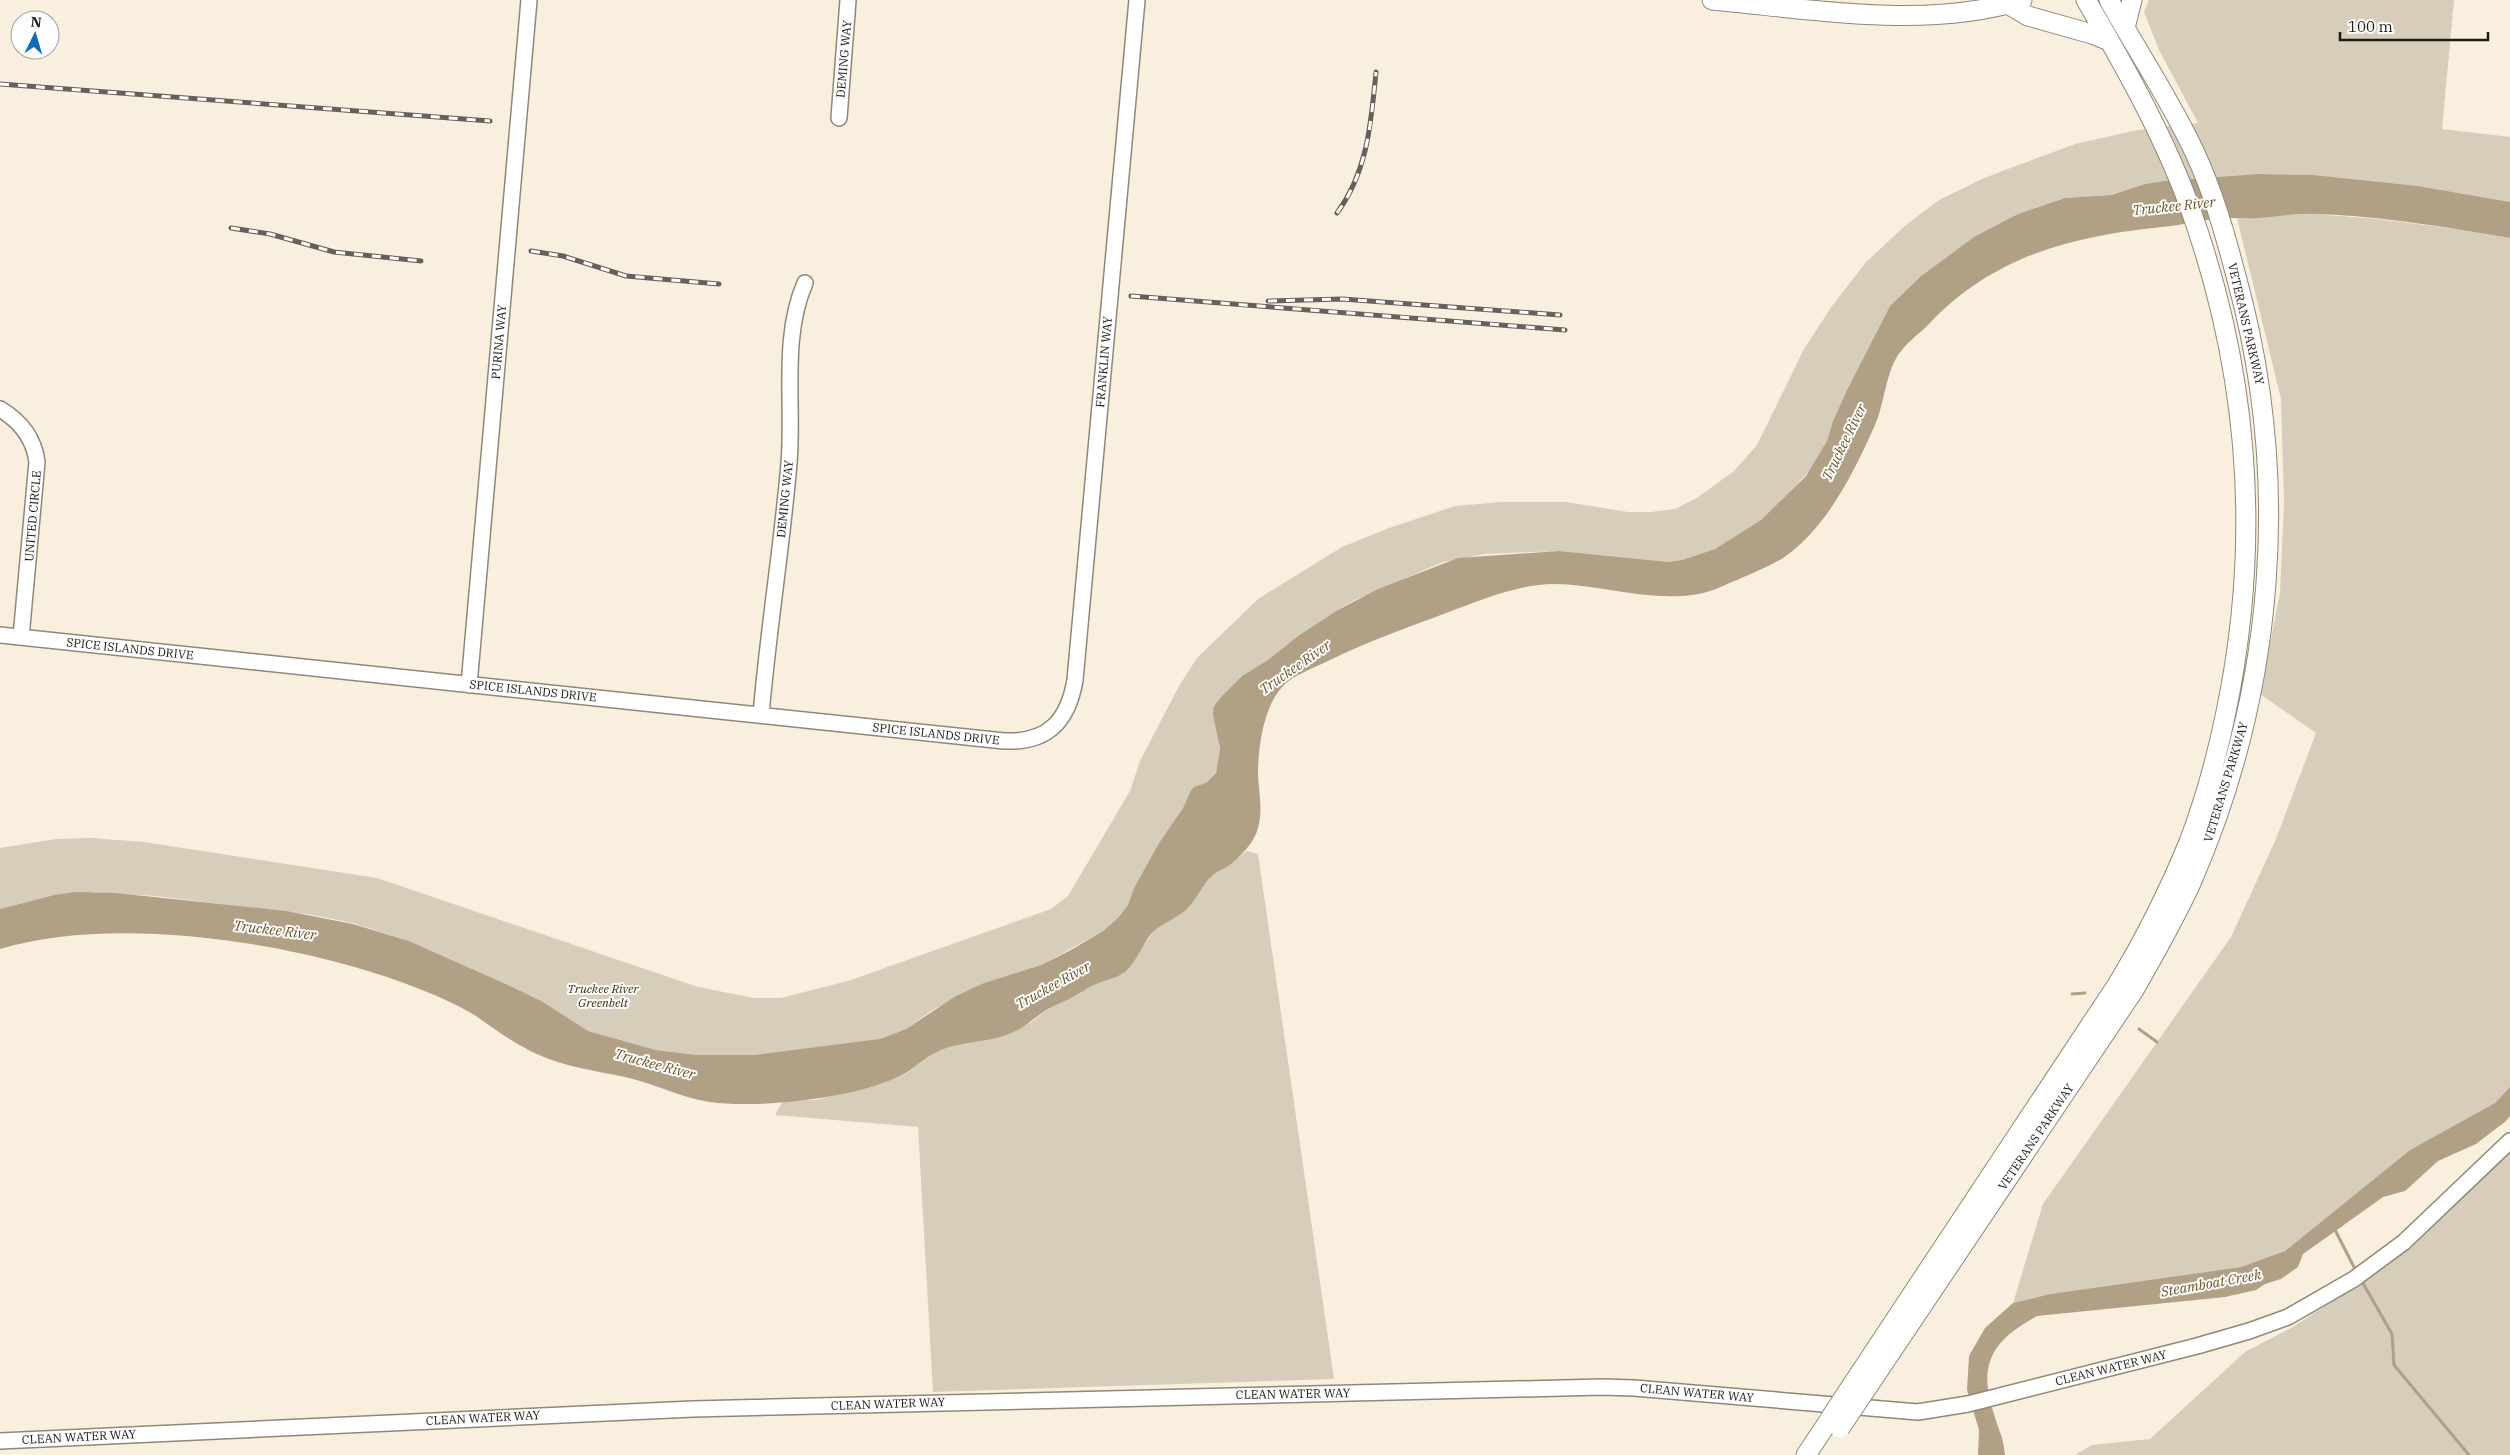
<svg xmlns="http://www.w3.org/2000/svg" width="2510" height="1455" font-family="'IBM Plex Serif',serif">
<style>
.green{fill:#d7cdbb}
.water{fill:#b0a086}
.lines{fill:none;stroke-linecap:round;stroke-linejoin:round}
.stream{stroke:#b0a086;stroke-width:3}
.minor-casing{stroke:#908778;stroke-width:18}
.major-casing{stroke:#908778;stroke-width:21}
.minor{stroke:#fff;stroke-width:15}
.major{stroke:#fff;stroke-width:19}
.rail-casing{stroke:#666057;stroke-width:5}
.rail{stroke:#fdfdfd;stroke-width:3;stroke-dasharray:9;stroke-linecap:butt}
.major-bridge-casing{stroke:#908778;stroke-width:21;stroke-linecap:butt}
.major-bridge{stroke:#fff;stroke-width:19}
.labels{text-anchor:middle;stroke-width:4;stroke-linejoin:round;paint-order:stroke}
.street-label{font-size:12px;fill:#1e1b15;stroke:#fdfdfd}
.park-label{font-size:12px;font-style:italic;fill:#3e2c08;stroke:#fdfdfd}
.water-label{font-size:14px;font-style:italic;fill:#6c5325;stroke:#fdfdfd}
</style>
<rect width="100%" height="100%" fill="#f9efde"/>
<path class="green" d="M2149,0H2454L2442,129L2510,137V202L2418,186L2314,175L2259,174L2145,184L2110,195L2065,198L2018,214L1956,250L1921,276L1890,306L1847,390L1833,421L1827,441L1815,464L1784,499L1761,520L1715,549L1682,560L1669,562L1559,551L1485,554L1443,562L1355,600L1336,611L1298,636L1269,660L1242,676L1221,697L1214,706L1220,748L1216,773L1206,783L1190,792L1183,808L1159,843L1134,888L1128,905L1118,918L1103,931L1041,965L984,983L931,1011L906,1029L880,1039L857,1044L755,1055H697L656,1050L588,1031L491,978L409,941L353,923L307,914L155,896L95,892L54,895L0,909V848L56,839L91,838L144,842L377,878L698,987L754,998H781L848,981L1051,909L1068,896L1130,791L1140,761L1179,686L1197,658L1258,599L1342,547L1389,528L1455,506L1502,502H1566L1628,512H1651L1675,509L1697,498L1734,471L1757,445L1804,349L1832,306L1866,262L1906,225L1939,200L1984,178L2075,144L2138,130L2198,123L2159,50L2144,12Z
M2292,214C2366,215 2437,226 2510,238V1087L2495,1103L2410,1150L2285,1251L2241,1267L2050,1294L2013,1303L2043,1204L2231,937L2276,839L2316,733L2260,694L2280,593L2284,504L2281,399L2237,218H2262Z
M1247,851L1258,854L1334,1379L933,1392L918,1127L775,1115L783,1101L816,1100L880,1084L905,1074L936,1052L958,1044L1009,1034L1030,1023L1048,1009L1094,984L1125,971L1156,928L1185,910L1212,875L1226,867Z
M2510,1154V1455H2075L2092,1445L2150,1439L2245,1352L2293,1327L2374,1274Z"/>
<path class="water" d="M2259,174L2314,175L2418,186L2510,202V238C2442,227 2373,214 2304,214C2289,214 2274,217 2259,218C2245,219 2230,217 2215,219C2200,220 2186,224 2171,226C2078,235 1996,253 1929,324C1919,334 1906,343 1898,355C1885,376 1885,402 1875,425C1854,472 1827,528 1783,558C1767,568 1734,581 1716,589C1665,608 1606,584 1554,584C1516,585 1489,597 1454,610C1412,626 1371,640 1330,660C1318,666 1302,672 1290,680C1264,698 1258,746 1258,775C1259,795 1264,814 1256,834C1250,847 1239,858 1227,867C1223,869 1218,871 1214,874C1203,883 1197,899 1187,909C1176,919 1161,923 1151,934C1142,945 1137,961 1126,971C1116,979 1110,978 1099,983C1083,989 1088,989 1073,997C1067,1000 1051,1007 1046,1010C1034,1018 1023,1029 1009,1034C986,1043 959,1041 937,1052C924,1058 913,1070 900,1076C855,1098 760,1109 710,1102C681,1098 654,1083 625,1077C596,1071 567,1067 539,1055C516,1045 496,1030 476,1016C460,1006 440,997 422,990C309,944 119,913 0,949V909L54,895L76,892L116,893L286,911L353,924L409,941L512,987L543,1002L588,1031L656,1050L697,1055H755L880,1039L906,1029L956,996L984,983L1041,965L1071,950L1103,931L1118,918L1128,905L1134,888L1159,843L1183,808L1190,792L1194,787L1206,783L1216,773L1220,748L1213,715L1214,706L1221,697L1242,676L1268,660L1298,636L1336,611L1378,589L1458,558L1559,551L1669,562L1682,560L1715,549L1761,520L1806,476L1827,441L1833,421L1847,390L1890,306L1921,276L1974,237L2018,214L2065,198L2111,195L2145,184L2165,181Z
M2510,1087V1116L2506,1121L2476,1144L2438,1161L2405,1191L2383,1197L2334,1232L2303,1254L2298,1267L2281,1279L2265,1284L2256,1290L2225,1297L2037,1316C1993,1340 1977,1363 1994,1414C1999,1432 2003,1435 2005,1455H1978L1979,1430L1967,1390L1969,1356L1985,1328L2013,1303L2050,1294L2241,1267L2285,1251L2410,1150L2495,1103Z"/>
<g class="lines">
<path class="stream" d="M2072,994L2085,993
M2139,1029L2157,1042
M2334,1228L2356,1271
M2360,1278L2392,1334L2394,1365L2469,1455"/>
<defs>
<path id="minor" d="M839,118L848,0
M0,409C20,421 34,438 37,462L21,637
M0,635L1004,741C1048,743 1068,721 1075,680L1137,0
M469,685L529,0
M761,715C768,631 782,547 789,463C794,404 781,338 805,283
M0,1441L693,1409L1602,1387L1634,1388L1918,1412L1968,1404L2197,1346L2249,1331L2288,1317L2354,1279L2404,1242L2510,1141"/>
<path id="major" d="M1712,0C1811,9 1926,30 2022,0
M2013,1L2008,4L2028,16L2092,34L2107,40
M2125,28L2132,0
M1860,1373L2119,982C2146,937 2169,891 2189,842C2205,800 2217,756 2226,712C2262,539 2249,371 2189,205C2163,134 2124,65 2086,0
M1875,1376L2134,990C2154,955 2174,920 2191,883C2275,691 2292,478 2236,276C2225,234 2213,191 2194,151C2170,99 2137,51 2109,0
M1806,1455L1828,1422"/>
</defs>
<use href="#minor" class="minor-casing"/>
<use href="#major" class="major-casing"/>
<use href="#minor" class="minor"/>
<use href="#major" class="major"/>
<defs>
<path id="rail" d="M0,84L490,121
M1337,213C1368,171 1371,122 1376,72
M231,228L270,234L334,252L421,261
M531,251L563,256L626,276L719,284
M1131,296L1565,330
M1268,301L1342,299L1560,315"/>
</defs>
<use href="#rail" class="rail-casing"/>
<use href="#rail" class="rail"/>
<defs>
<path id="major-bridge" d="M1829,1420L1860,1373
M1840,1428L1875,1376"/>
</defs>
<use href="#major-bridge" class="major-bridge-casing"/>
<use href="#major-bridge" class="major-bridge"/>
</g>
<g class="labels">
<g class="street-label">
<text transform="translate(844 59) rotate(-85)" y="4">DEMING WAY</text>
<text transform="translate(2246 324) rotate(77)" y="4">VETERANS PARKWAY</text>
<text transform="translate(499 342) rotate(-85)" y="4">PURINA WAY</text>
<text transform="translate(1104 362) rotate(-85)" y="4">FRANKLIN WAY</text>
<text transform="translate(785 499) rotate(-84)" y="4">DEMING WAY</text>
<text transform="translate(33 516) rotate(-85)" y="4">UNITED CIRCLE</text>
<text transform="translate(130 649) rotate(6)" y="4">SPICE ISLANDS DRIVE</text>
<text transform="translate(533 691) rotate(6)" y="4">SPICE ISLANDS DRIVE</text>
<text transform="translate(936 734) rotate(6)" y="4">SPICE ISLANDS DRIVE</text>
<text transform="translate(2226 782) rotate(-73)" y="4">VETERANS PARKWAY</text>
<text transform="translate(2036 1137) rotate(-56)" y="4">VETERANS PARKWAY</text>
<text transform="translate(2111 1368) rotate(-14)" y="4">CLEAN WATER WAY</text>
<text transform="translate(1697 1393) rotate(5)" y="4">CLEAN WATER WAY</text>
<text transform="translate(1293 1394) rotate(-1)" y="4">CLEAN WATER WAY</text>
<text transform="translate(888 1404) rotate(-2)" y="4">CLEAN WATER WAY</text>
<text transform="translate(483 1418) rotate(-3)" y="4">CLEAN WATER WAY</text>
<text transform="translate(79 1437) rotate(-3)" y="4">CLEAN WATER WAY</text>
</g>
<g class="park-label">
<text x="603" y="993">Truckee River<tspan x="603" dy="14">Greenbelt</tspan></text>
</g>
<g class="water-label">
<text transform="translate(2174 206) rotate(-6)" y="5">Truckee River</text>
<text transform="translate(1844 442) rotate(-64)" y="5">Truckee River</text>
<text transform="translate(1295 667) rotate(-35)" y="5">Truckee River</text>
<text transform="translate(275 930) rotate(7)" y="5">Truckee River</text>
<text transform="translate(1053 985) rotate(-29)" y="5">Truckee River</text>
<text transform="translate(655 1064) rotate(15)" y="5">Truckee River</text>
<text transform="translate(2211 1283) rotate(-10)" y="5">Steamboat Creek</text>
</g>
</g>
<g transform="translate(35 35) rotate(5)"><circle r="24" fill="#fdfdfd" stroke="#a4a3a0"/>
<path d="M0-4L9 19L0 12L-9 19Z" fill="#136ab7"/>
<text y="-8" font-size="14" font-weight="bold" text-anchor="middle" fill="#1e1b15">N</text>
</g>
<path d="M2340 32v8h148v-8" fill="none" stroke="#1e1b15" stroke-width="2.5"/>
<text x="2348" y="32" font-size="15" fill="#1e1b15" stroke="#fdfdfd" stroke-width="4" paint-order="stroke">100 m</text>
</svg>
